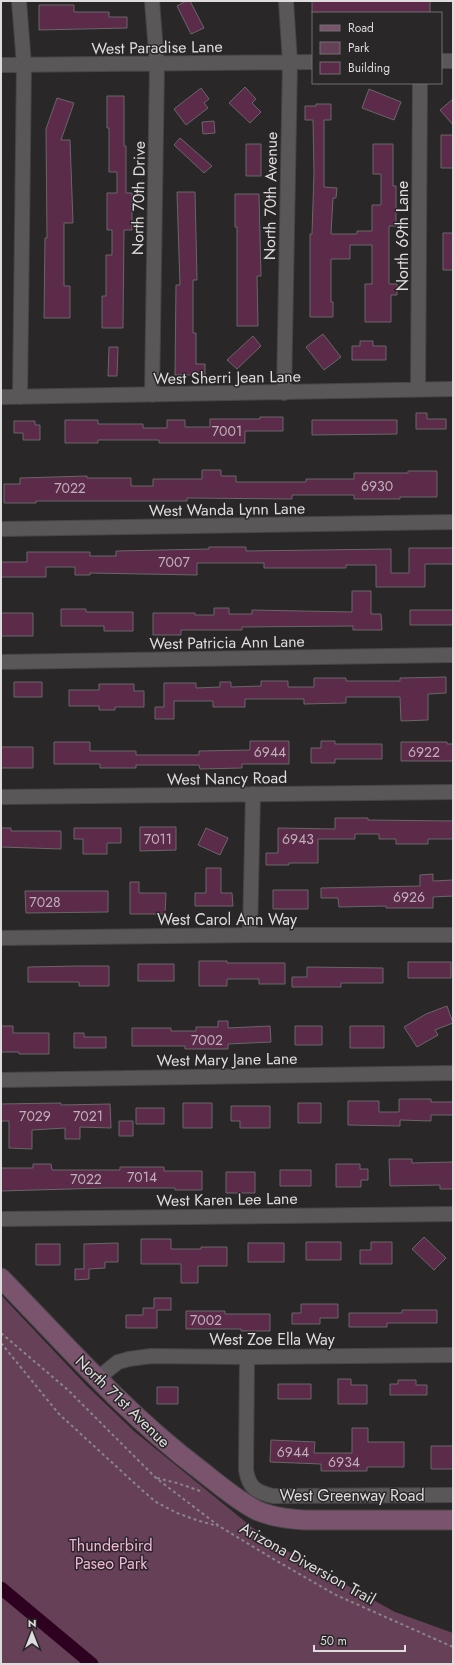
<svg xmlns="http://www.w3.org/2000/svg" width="454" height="1665" font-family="Jost,sans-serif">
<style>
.green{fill:#664057}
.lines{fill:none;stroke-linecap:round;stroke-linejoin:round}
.canal{stroke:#2e0120;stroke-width:13}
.building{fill:#5c2b4a;stroke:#696668}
.street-casing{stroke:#484547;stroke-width:16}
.secondary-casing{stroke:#484547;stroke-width:21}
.path{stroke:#888687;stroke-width:2;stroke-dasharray:3 3;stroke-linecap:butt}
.street{stroke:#5a5759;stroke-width:14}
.secondary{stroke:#7a546d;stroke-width:19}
.labels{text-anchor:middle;stroke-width:3;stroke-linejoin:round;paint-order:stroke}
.number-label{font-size:14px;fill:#beb0b8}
.street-label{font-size:16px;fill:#dedcdd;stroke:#2a2729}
.park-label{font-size:16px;fill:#f7b5dc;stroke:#2a2729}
</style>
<rect width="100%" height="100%" fill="#2a2729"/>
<path class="green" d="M1,1295L87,1386L135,1432L253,1528L301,1560L395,1612L453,1633V1664H1Z"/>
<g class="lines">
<path class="canal" d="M1,1588L92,1664"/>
</g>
<path class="building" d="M186,1H190L204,28L191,34L177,6Z
M312,1H430V13H312Z
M39,5H74V12H109V17H127V28L39,30Z
M245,87L256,99L252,103L261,112L250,123L229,103Z
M201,88L209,99L204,103L208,108L186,125L174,109Z
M369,89L401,102L394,120L362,108Z
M107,96H124V146H126V193H132V230H124L123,328H102V296H106V255H112V230H107V193H117V172H109V128H107Z
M57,98L74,103L61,140H70L73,223H64V286H70V318H44L45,238H47L46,129Z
M453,99V125L440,110Z
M316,104H331V120H324V187L337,188L336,198H333L331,234H357V231H372V205H381V174H373V144H393V186H396V226H389V284H397V295H391V322H365V284H372V245H350V259H331V302H333V317H310V234H312L314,172L313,120H305V106H316Z
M214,121L215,133L203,134L202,122Z
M441,135H453V168H441Z
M180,138L212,166L204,173L174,145Z
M246,144H261V176H246Z
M177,192H195L197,280H193V333H196V364H205V375H175L176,285H180Z
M235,194H259L261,276H257L258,326H237V227H235Z
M443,233H453V270H443Z
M323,334L341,357L324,370L306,347Z
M253,336L261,346L237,369L227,360Z
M360,341H373V346H386V360H352V346H360Z
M109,347H118L117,376H108Z
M416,413H427V419H446V429H416Z
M260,417H283V431H245V443H159V440H98V443H65V420H98V424H143V428H167V420H185V427H210V419H260Z
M312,420H397V434L312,435Z
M14,421H35V425H40V440H23V433H14Z
M202,470H221V476H236V482H306V479H354V473H408V471H437V497H400V499H354V495H292V499L187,498V501H36V503H4V484H20V478L87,476V478H131V486H153V479H202Z
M209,547H246V551L391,549V573H409V548H453V564H425V587H376V565H346V568H264V563H197V575L90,573V575H75V567H46V577H1V562H27V552H90V556H116V551L209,549Z
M352,591H371V614H381L382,630H353V626L242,627V630H181V635H153V613H195V615H214V608H229V614H252V610L352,612Z
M61,609H86V612H133V631H104V626H61Z
M410,610H453V625H410Z
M1,613H33V636H1Z
M446,677V693L428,694V720L401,721L400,697H346V703L304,704V699H245V707H213V701H174V719H155V707H164V683H196V688L220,687V682H231V687L261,686V681H288V687H314V678H346V681H400V678Z
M14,682H42V697H14Z
M99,684H134V691H144V707H115V710H99V706H69V690H99Z
M250,741H289V764H242V768L200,769L199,765H136V768H100V764H54V742H90V751H136V755H199V751L250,750Z
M321,741H335V744H382V759H335V763H311V748H321Z
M401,742H447V744H453V761H401Z
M1,747H33V768H1Z
M335,818H368V820L453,821V839H428V844H396V839H379V834H355V839H318V863H289V865H266V853H278V828L335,829Z
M140,827H176V850L140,851Z
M1,828H11V831H61V849L1,847Z
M74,828H121V843H107V854H83V839H74Z
M206,828L228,838L220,855L198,845Z
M206,868H221V893H232L233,906H195V893H206Z
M433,874V881L453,880V896L433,897V908H386V906L339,907L338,898H321V888L420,886V875Z
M130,882H139V893H166L165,914H130Z
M273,890H308V909H273Z
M25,891H108V912L26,913Z
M199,961H227V963H285V984H259V979H227V986H199Z
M408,962H451V978H408Z
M138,964H174V981H138Z
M79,966H109V986H79V982H28V967Z
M307,967L383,968V983H341V987H292V977H307Z
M447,1006L453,1023L435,1030L438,1035L417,1047L404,1027L426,1014Z
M218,1021H228V1028L270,1026L271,1042L228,1044V1049H185V1046H132V1028H171V1031H196V1027H218Z
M1,1026H13V1033H49V1054H19V1052H1Z
M295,1026H322V1045H295Z
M350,1026H384V1048H350Z
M74,1033H84V1037H106V1048H74Z
M399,1099H431V1102H453V1115H431V1121L400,1120V1126L348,1125V1101H379V1112H399Z
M61,1103V1105L110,1104L111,1128L80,1127V1139H65V1128L32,1130V1149L9,1148V1121H1V1104Z
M183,1103H212V1128H183Z
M298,1103H321V1123H298Z
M231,1106H270V1128H240V1121H231Z
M136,1108H164V1124H136Z
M119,1121H133V1136H119Z
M389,1159H412V1163L453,1162V1189H440V1185L390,1186Z
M33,1164H51L52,1170H120V1167H164V1171H202V1190H175V1188H105L1,1191V1168H33Z
M336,1164H360V1169H368V1180H361V1187H336Z
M280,1170H311V1186H280Z
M226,1172H255V1193H226Z
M424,1237L446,1258L434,1270L412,1249Z
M141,1239H171V1249H201V1247H227V1266H198V1283H181V1264H141Z
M306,1242H341V1260H306Z
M371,1242H392V1264H360V1250H371Z
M118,1243V1262H105V1268L89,1269V1279L75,1280V1269H84V1244Z
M248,1243H284V1262H248Z
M36,1244H60V1265H36Z
M154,1298H171V1310H157V1328H126V1315H143V1308H154Z
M301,1304H338V1318H320V1324H292V1313H301Z
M402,1310H437V1323H387V1327H349V1313H402Z
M186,1311H225V1314H270V1331H241V1329H186Z
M338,1379H351V1385H367V1404H338Z
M398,1380H416V1385H427V1395H390V1384H398Z
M278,1384H311V1399H278Z
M157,1387H178V1404H157Z
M352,1428H368V1442H404V1467H367V1471H321V1464L270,1462L271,1440L315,1442L314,1453H352Z
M431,1446H453V1469H431Z"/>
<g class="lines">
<defs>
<path id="street" d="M19,1L24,65L20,397
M441,61H453
M1,65L313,62
M418,389L420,83
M284,393L290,62L286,1
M152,395L157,64L152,1
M1,397L453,389
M1,529L453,522
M1,662L453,655
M1,797L453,792
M250,935L253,794
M1,938L250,935H453
M1,1080L453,1073
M1,1219L453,1214
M247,1357L246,1470C249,1487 255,1492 273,1496L453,1495
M98,1378L118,1362L129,1359L151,1356L247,1357L453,1355"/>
<path id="secondary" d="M1,1278C65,1344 126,1414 199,1469C217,1483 235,1499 256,1510C271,1517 288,1519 305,1520H453"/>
</defs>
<use href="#street" class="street-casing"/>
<use href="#secondary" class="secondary-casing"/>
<path class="path" d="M1,1333L68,1390L156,1478L219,1526L275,1560L336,1595L453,1647
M1,1343L59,1414L142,1490L156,1502L177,1513L199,1521L218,1526
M157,1478L177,1483L203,1492"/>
<use href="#street" class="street"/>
<use href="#secondary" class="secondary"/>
</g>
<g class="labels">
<g class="number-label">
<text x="227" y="436">7001</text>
<text x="377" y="491">6930</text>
<text x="70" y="493">7022</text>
<text x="174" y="567">7007</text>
<text x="270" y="757">6944</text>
<text x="424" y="757">6922</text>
<text x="158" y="844">7011</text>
<text x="298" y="844">6943</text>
<text x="409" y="902">6926</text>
<text x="45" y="907">7028</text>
<text x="207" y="1045">7002</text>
<text x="35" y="1121">7029</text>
<text x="88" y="1121">7021</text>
<text x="142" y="1182">7014</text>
<text x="86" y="1184">7022</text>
<text x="206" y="1325">7002</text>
<text x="293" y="1457">6944</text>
<text x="344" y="1467">6934</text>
</g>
<g class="street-label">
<text transform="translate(157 47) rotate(-1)" y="6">West Paradise Lane</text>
<text transform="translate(270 196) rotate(-89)" y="6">North 70th Avenue</text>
<text transform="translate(138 198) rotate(-89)" y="6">North 70th Drive</text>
<text transform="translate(402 236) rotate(-90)" y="6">North 69th Lane</text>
<text transform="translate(227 377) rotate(-1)" y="6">West Sherri Jean Lane</text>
<text transform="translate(227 509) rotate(-1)" y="6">West Wanda Lynn Lane</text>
<text transform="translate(227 642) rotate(-1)" y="6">West Patricia Ann Lane</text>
<text transform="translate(227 778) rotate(-1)" y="6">West Nancy Road</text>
<text x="227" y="925">West Carol Ann Way</text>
<text transform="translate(227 1059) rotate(-1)" y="6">West Mary Jane Lane</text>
<text transform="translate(227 1199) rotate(-1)" y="6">West Karen Lee Lane</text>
<text x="272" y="1345">West Zoe Ella Way</text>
<text transform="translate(123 1401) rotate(44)" y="6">North 71st Avenue</text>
<text x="352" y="1501">West Greenway Road</text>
<text transform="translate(308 1563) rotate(29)" y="6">Arizona Diversion Trail</text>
</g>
<g class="park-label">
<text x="111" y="1551">Thunderbird<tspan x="111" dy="18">Paseo Park</tspan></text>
</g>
</g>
<rect width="454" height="1665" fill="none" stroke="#dedcdd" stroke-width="4"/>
<rect x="312" y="12" width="130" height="72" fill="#2a2729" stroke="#726f71"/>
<rect x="320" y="25" width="20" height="6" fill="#7a546d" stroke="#726f71"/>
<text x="348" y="32" font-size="12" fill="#dedcdd">Road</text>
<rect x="320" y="42" width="20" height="12" fill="#664057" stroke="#726f71"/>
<text x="348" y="52" font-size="12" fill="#dedcdd">Park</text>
<rect x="320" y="62" width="20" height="12" fill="#5c2b4a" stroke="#726f71"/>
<text x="348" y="72" font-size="12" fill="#dedcdd">Building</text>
<g transform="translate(32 1633)" stroke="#2a2729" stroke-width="3" paint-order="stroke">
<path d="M0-3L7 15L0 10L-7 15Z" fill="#dedcdd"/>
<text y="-6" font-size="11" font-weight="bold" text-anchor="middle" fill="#dedcdd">N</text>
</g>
<path d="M314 1645v6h91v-6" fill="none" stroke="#dedcdd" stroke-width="2"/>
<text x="320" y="1645" font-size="12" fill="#dedcdd" stroke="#2a2729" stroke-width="3" paint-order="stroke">50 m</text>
</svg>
